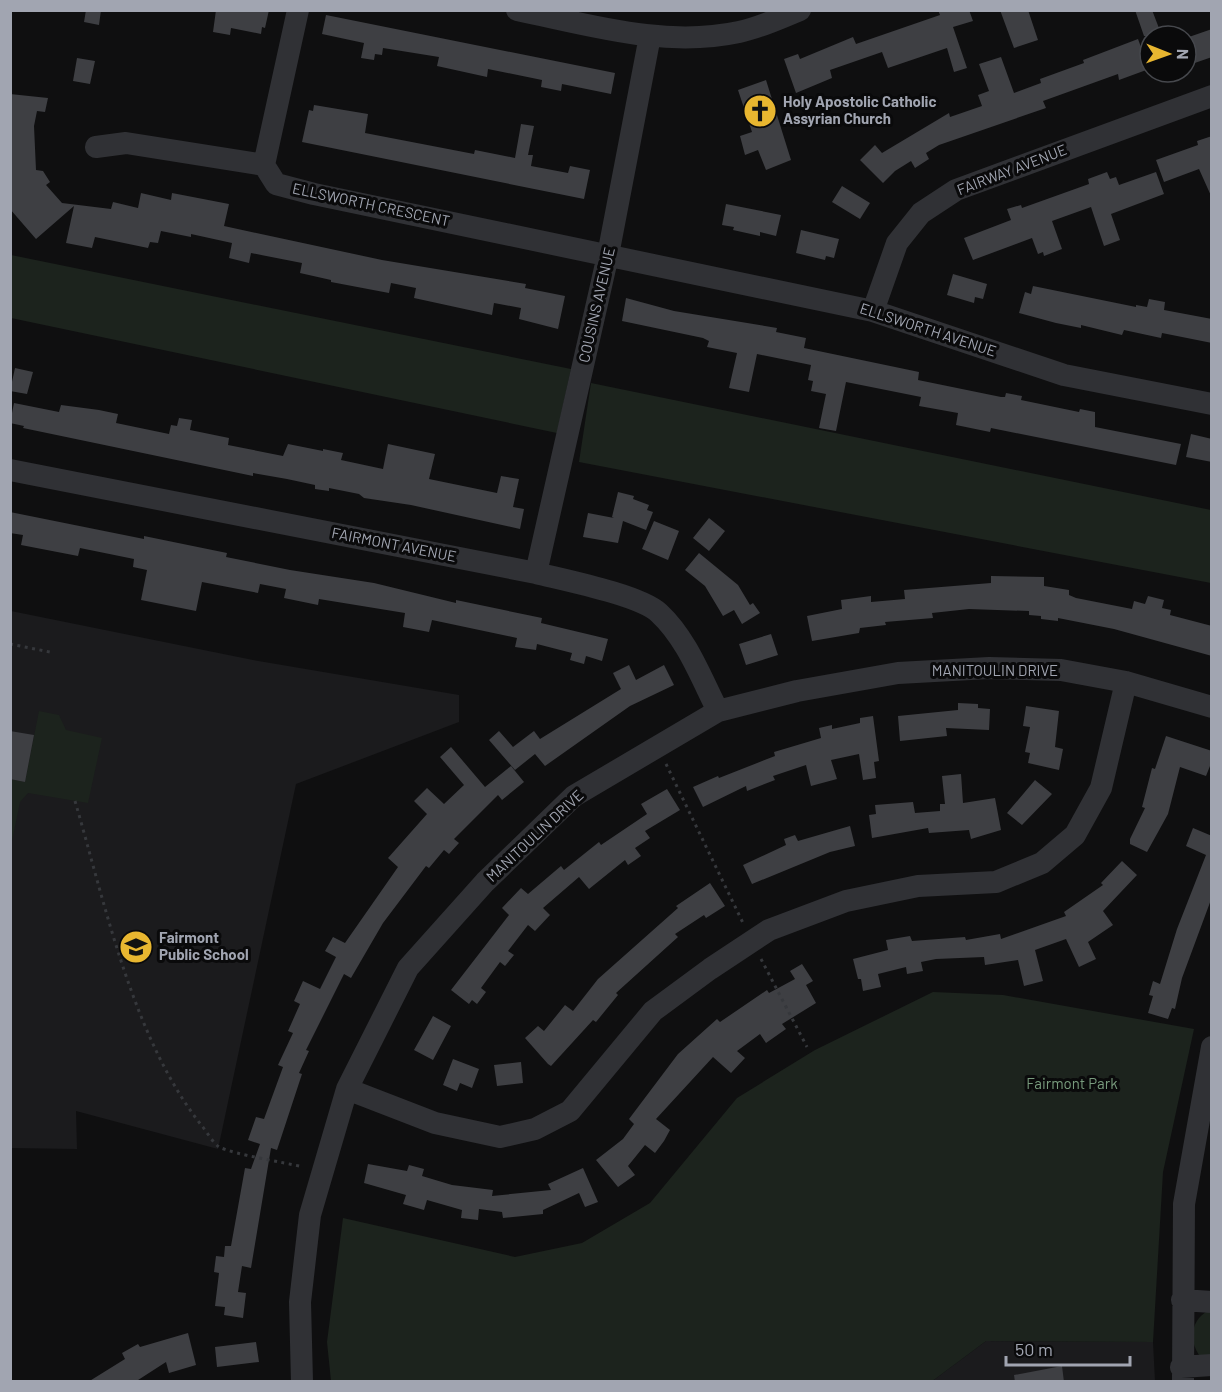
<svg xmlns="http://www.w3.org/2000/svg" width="1222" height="1392" font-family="Barlow,sans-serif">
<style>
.built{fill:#1b1b1d}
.green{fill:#1c231d}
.building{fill:#3e3f43}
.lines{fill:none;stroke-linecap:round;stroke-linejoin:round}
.path{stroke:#36383c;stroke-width:3;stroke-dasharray:3 4.5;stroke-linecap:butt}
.minor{stroke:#303135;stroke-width:22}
.labels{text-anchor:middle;stroke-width:6;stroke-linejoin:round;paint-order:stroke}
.poi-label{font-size:15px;font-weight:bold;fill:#a1a5b1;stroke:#0a0a0b;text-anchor:start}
.street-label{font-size:15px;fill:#a1a5b1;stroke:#0a0a0b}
.park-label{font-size:15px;fill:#789b7d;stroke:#0a0a0b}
</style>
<rect width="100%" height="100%" fill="#0f0f10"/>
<path class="built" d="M11,611L253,660L459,695V722L296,784L218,1149L76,1111L77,1149L11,1148Z
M986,1341L1153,1342L1155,1381L931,1382Z"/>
<path class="green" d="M11,255L571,369L557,433L11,318Z
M591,383L1211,510V583L579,462Z
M39,711L59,715L66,730L102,738L88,803L28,793L20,802L11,846V779L25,782Z
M933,992L1003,995L1194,1029L1163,1172L1153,1342L986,1341L931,1382L331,1381L327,1342L343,1218L515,1257L582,1243L650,1203L737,1098L815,1050Z
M1208,1311H1211V1356L1199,1355C1188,1339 1192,1319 1208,1311Z"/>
<path class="building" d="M86,10H101L99,25L84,22Z
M216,10H269L265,28L262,27L261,34L231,28L230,35L213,32Z
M938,10H969L973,21L953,27L967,68L954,72L947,48L888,68L882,52L830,70L832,78L796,93L784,59L798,54L800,59L853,37L856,44L940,15Z
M1000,10H1028L1038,40L1014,48Z
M1135,10H1152L1162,36H1144Z
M326,15L615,73L611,94L562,84L561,91L541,87L542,80L488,69L487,77L437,66L439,57L383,48L382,55L375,54L374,60L361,58L364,43L322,34Z
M1212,29V57L1186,66V38Z
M1138,39L1149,69L1119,80L1118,74L1043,101L1046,108L939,145L926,153L929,159L915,168L911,161L895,171L883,183L860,160L875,145L882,153L949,113L950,117L982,106L978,95L989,91L979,64L1001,57L1014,93L1041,83L1040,79L1084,63L1083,60Z
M77,58L95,61L90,84L73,81Z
M766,80L791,160L766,170L758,150L745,155L740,136L752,132L738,90Z
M10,94L48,98L45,112L37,111L34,126L36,170L43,171L50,182L46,185L62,203L111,209L113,202L138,208L141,193L171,200L172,193L229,204L224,226L382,260L526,284L525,288L565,296L558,329L519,319L521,308L494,303L492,315L414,298L416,288L391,283L389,293L331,282V280L300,273L302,263L251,253L249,263L229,258L232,243L191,234V237L161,231L158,243L150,242L148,248L95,237L92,248L66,243L74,206L36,239L10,209Z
M314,105L368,114L365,133L474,154L475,150L515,158L521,124L534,126L528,155H533L531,166L568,173L570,166L590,170L584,199L302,142L309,110L313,111Z
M1212,136V198L1199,169L1164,182L1156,160L1198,145L1197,141Z
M1107,172L1110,179L1116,177L1119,185L1156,172L1164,194L1111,214L1120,240L1104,246L1091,207L1052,221L1062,249L1044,256L1043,252L1038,254L1032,238L973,260L964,238L1011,220L1007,209L1021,205L1022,208L1089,184L1088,179Z
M842,186L870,203L860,219L832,202Z
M726,204L781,215L776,236L760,232V236L733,230L734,227L722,225Z
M801,230L839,239L834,258L826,256L825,260L796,253Z
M953,274L987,284L983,299L975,297L974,303L947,295Z
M1033,286L1136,307V305L1147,307L1149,299L1165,302L1164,310L1212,319V343L1162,333L1161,338L1124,330L1122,335L1081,325V328L1056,323L1019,313L1025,292L1031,294Z
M626,298L674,311L777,328L776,332L806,338L804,348L919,372L918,380L1001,397H1005L1006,393L1022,396L1021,400L1079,412L1080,409L1095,412V427L1181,444L1176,465L991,428L990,432L956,425L958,413L919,406L921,397L846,382L836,431L819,428L826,394L811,391L813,381L808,380L811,365L757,354L749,392L729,388L737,353L707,347L709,341L703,338L622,321Z
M15,368L33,372L27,394L10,391Z
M14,403L59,412L61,405L99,410L118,414L116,423L169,434L171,425L177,426L179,418L192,420L190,430L229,438L228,445L283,456L288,444L323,451V449L343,453L341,460L383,469L388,444L435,454L429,479L497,493L501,476L519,479L513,507L524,509L520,529L411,505L364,498L359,494L329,488V491L315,489V485L287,479L253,473V476L23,428L24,426L10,423Z
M1191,434L1212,439V462L1186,457Z
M618,492L634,496L633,499L649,505L647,510L653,512L646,530L623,521L618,543L583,537L588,513L614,518L612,517Z
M10,512L144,539V536L227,553L226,557L290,570L374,583L456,603V600L542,618L541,623L608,639L602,661L586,656L584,664L570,660L572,653L537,644L536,650L515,647L517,638L432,620L429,632L403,627L405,613L319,599L318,605L284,598L286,589L260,584L258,593L202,582L196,611L141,600L147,570L133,567L134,559L80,548L78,556L21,545L23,535L10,533Z
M709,518L725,531L709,551L693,538Z
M654,521L679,531L668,560L642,549Z
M699,553L738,585L750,605L753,603L760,613L742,624L734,610L723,616L705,586L685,570Z
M991,576L1044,577V586L1069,590V595L1076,598L1132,609L1134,601L1145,604L1148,596L1164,600L1162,608L1171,610L1170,615L1212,626V656L1114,629L1058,618V621L1041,619V616L1029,615V611L969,609L932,613L933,618L885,622L886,625L860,628L859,633L812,641L807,616L842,609L841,600L871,596V602L905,599L904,590L991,583Z
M771,634L778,655L746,665L739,644Z
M629,665L636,680L664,665L674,685L630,706L545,766L535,754L515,770L489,740L499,731L513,747L534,731L540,739L621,689L613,673Z
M958,703L978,704V708L990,709L989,730L946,728L947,736L900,741L898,716L958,710Z
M1026,706L1059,711L1055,747L1063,749L1059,770L1028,763L1030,753L1025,752L1030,727L1023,726Z
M873,716L879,761L874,762L876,778L863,780L859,754L831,760L837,779L811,786L806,765L773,776L775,780L747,791L746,786L703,807L693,787L718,776L719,778L775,756L774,752L821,738L819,728L832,725V729L860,723V718Z
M10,731L34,735L25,782L10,779Z
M1166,736L1212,751V761L1206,776L1180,767L1168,814L1147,852L1130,844V839L1145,808L1142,807L1152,768L1155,769Z
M451,747L485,787L511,766L524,782L502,800L498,795L454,839L459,843L449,854L444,850L429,868L426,866L383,923L351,978L344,974L306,1050L309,1051L299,1073L302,1074L277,1150L271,1148L251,1268L242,1266L238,1292L246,1293L243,1318L224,1315L225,1307L215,1306L219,1273L214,1272L216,1256L224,1257L225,1246H231L245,1168L251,1169L260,1144L248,1140L256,1117L264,1119L283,1067L278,1065L293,1033L288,1031L300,1004L294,1001L303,981L320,989L336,957L325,951L333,937L345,943L398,867L388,858L427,814L414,801L427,788L444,804L464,785L440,757Z
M961,774L963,803L995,798L1001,830L971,839L969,830L929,833L928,828L872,838L869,815L876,814L875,805L913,802L915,813L940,811V804H945L942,776Z
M1035,780L1052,794L1022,825L1007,813Z
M667,789L680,810L645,831L650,838L635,848L641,856L628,865L625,860L589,889L579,877L543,908L550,915L535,931L528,925L508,951L514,955L505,966L500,962L481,988L486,992L477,1004L472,1000L469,1004L451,990L509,915L502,908L521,888L528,894L561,866L564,870L599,842L601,845L647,814L641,804Z
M850,826L855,846L830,852L752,884L743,865L786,845L784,839L795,835L798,841Z
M1193,828L1212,836V897L1182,978L1175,1009L1172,1008L1168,1019L1148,1013L1153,996L1149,995L1153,981L1160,984L1177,929L1206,855L1186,846Z
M1122,861L1137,875L1103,911L1113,925L1088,942L1096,959L1079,967L1066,939L1035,950L1043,981L1024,986L1018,960L985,965L984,957L936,959L921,962L923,971L907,974L906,967L878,974L881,987L863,991L861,979H858L853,959L888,950L886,940L910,936L912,941L965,937L966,940L1000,934L1001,939L1066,916L1064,912L1103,885L1101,883Z
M710,883L725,906L706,918L704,915L675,934L678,937L616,993L618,995L596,1022L593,1020L551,1066L548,1064L525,1038L538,1026L544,1031L565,1005L573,1011L598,979L678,908L676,906Z
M802,964L813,981L806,985L816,1003L782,1024L786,1029L766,1043L760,1034L737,1051L745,1058L731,1073L713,1057L656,1119L670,1130L664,1141L655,1153L645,1145L628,1166L635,1175L618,1187L596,1160L623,1139L634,1124L629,1119L678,1054L717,1019L720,1022L767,990L769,993L795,979L790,971Z
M433,1016L451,1026L433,1060L414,1050Z
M453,1059L479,1069L472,1088L460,1083L457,1091L443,1085Z
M521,1062L523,1083L497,1086L494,1065Z
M368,1164L407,1171L409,1165L424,1169L422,1176L452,1185L493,1190L492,1196L551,1190L548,1184L583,1168L598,1202L585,1207L579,1193L543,1210V1214L503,1218L502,1212L479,1209L478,1220L461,1218L462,1210L427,1200L424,1210L403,1204L406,1195L364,1183Z
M188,1333L196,1365L169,1373L166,1362L135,1382H88L125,1359L122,1353L138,1344L140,1347Z
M256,1342L259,1362L217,1367L215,1347Z
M1062,1366L1064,1382H1015L1014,1375Z"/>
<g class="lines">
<path class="path" d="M10,644L50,652
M666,764L743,923
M75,801C106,907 133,1039 202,1126C207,1132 213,1143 219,1147C236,1155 283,1162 303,1167
M761,959L807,1047"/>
<path class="minor" d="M298,10L264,165L276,184L314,194L873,311L1064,375L1212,404
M517,10C590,25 665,48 739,32C759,28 780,18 800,10
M96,147L126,143L264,165
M873,311L897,243L921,213L956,190L1212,96
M10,470L536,573C564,580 640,595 659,613C687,639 701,678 718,711
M536,573L608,255L650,36
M347,1089L435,1123L500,1137L535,1129L570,1111L653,1011L710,969L769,930L846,901L918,886L996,882L1042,863L1075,835L1101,788L1126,682
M1182,1300L1212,1302
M1181,1367L1212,1365
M302,1382L300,1302L310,1215L347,1089L408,968L485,882L574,796L718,711L797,691L898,673L989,668L1061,670L1126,682L1212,707
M1183,1382L1184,1204L1212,1047"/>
</g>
<defs>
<symbol id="church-disc" viewBox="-11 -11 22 22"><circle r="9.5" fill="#e8b630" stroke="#0a0a0b"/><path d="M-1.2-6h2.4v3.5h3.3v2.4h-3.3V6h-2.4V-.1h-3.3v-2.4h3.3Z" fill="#111"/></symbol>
<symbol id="school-disc" viewBox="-11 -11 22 22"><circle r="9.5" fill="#e8b630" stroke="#0a0a0b"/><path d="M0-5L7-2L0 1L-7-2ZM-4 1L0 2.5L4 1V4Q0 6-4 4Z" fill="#111"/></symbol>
</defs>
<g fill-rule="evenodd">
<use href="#church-disc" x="741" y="92" width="38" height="38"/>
<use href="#school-disc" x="117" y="928" width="38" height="38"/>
</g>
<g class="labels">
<g class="poi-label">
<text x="783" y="107">Holy Apostolic Catholic<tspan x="783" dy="17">Assyrian Church</tspan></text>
<text x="159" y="943">Fairmont<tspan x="159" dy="17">Public School</tspan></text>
</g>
<g class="street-label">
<text transform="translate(1012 170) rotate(-21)" y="5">FAIRWAY AVENUE</text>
<text transform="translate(371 205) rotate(12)" y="5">ELLSWORTH CRESCENT</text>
<text transform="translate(597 305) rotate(-77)" y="5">COUSINS AVENUE</text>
<text transform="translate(928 330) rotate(18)" y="5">ELLSWORTH AVENUE</text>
<text transform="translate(394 545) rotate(11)" y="5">FAIRMONT AVENUE</text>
<text x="995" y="676">MANITOULIN DRIVE</text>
<text transform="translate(535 836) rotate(-43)" y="5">MANITOULIN DRIVE</text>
</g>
<g class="park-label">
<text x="1072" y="1089">Fairmont Park</text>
</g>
</g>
<rect width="1222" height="1392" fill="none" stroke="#a1a5b1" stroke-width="24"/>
<g transform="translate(1168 54) rotate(91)"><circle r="28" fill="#0a0a0b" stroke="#46484d" stroke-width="1.5"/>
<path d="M0-4.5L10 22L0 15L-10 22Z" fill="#e8b630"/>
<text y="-9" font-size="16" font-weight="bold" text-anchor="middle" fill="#a1a5b1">N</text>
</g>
<path d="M1006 1356v9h124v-9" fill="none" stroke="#a1a5b1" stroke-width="3"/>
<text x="1015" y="1356" font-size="18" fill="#a1a5b1" stroke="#0a0a0b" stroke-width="4.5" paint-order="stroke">50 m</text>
</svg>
